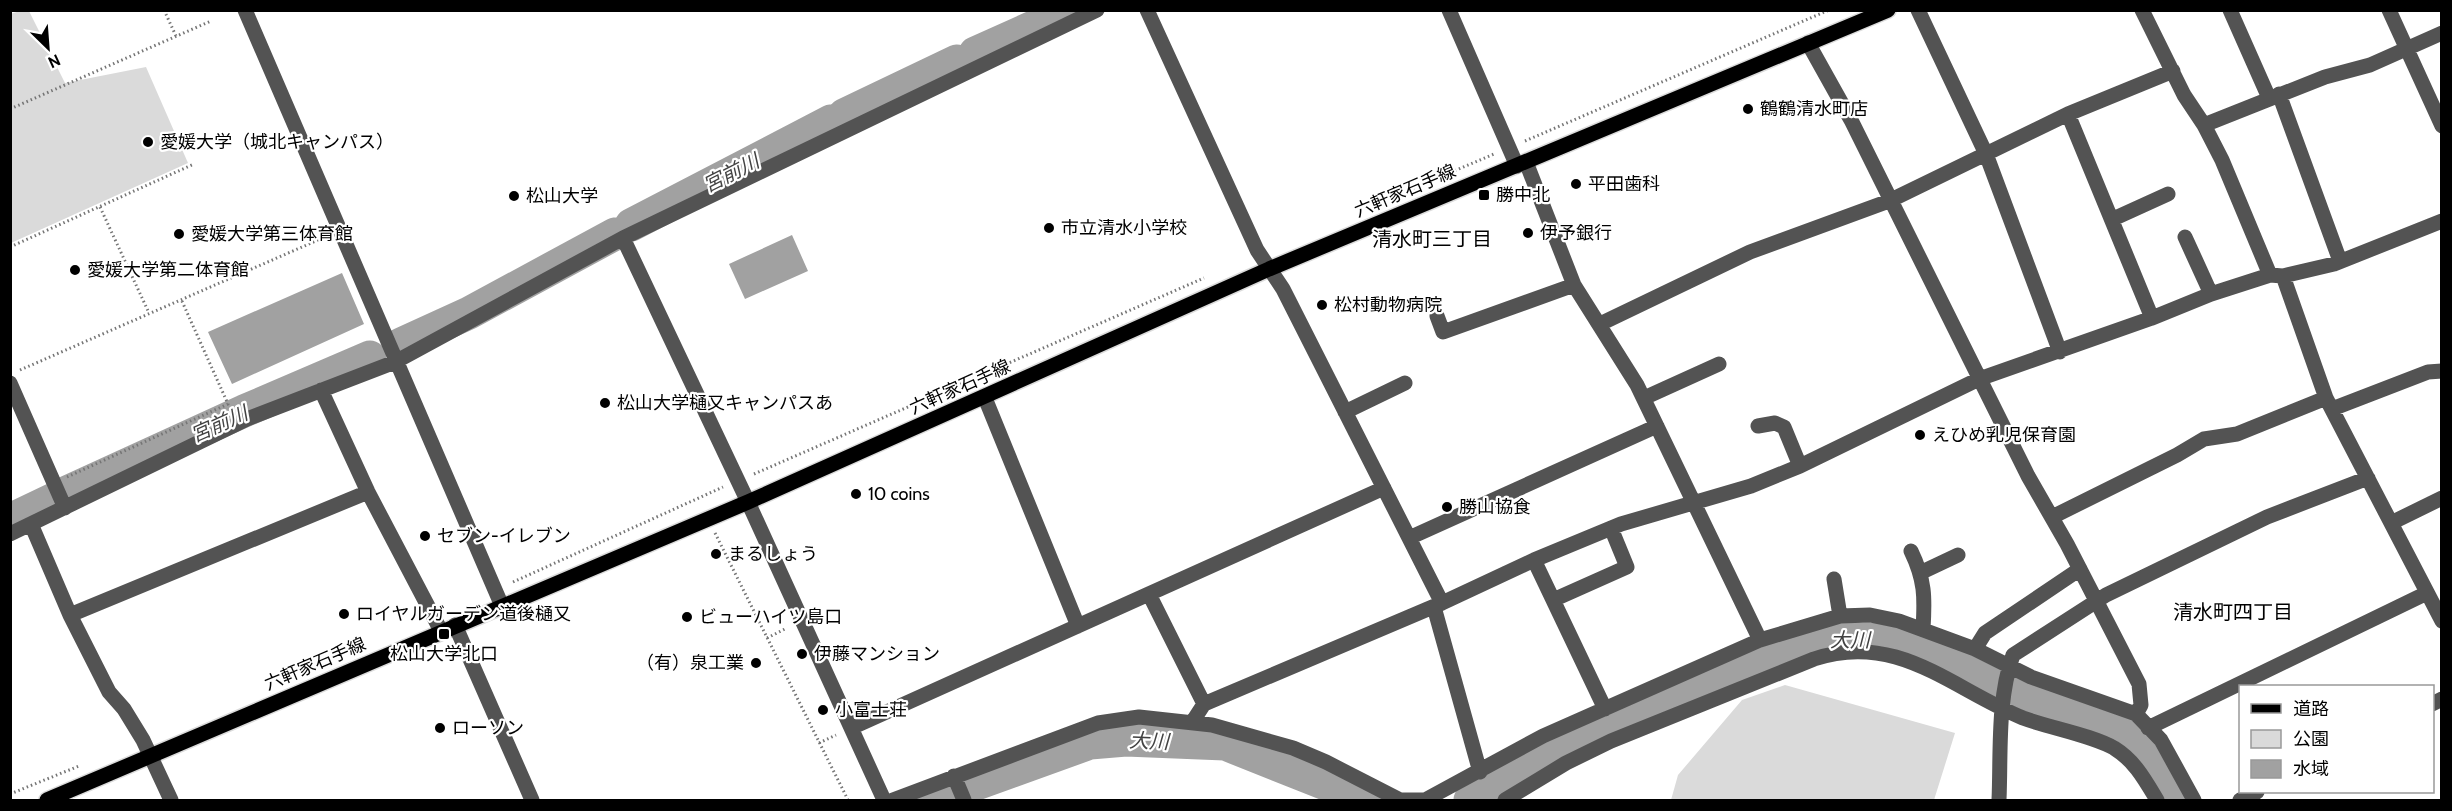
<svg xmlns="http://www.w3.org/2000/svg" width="2452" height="811" font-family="Cabin,'Noto Sans JP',sans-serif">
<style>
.green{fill:#dadada}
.water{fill:#a1a1a1}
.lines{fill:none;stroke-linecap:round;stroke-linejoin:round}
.river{stroke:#a1a1a1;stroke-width:33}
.major-casing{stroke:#dbdbdb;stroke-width:18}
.path{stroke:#757575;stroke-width:3;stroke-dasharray:1.5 3;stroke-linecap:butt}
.minor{stroke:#535353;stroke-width:15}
.major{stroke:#000;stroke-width:15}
.poi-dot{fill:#000;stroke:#fff;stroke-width:2}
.labels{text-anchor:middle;stroke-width:4.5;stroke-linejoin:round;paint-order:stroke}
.poi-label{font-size:18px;fill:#000;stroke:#fff;text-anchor:start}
.street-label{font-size:18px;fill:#000;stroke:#fff}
.water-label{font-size:20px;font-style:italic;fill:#424242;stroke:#fff}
.neighbourhood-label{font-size:20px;fill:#000;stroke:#fff}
</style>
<rect width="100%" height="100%" fill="#fff"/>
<path class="green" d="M20,11H29L65,83L146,67L188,163L11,243L10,14Z
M1785,685L1955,733L1934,800H1671L1678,775L1742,700Z"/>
<path class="water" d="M792,235L808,271L745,299L729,264Z
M342,273L364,324L232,384L208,332Z"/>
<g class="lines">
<path class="river" d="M975,53L1071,10
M844,115L957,61
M631,225L831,121
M401,344L469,313L615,234
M67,492L244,411L370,357
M10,520L54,499
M932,800L1090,743L1126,740L1225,744L1366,800
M1470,800L1539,758L1687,693L1826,638L1891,640L1973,669L2066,713L2119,730L2150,750L2177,800"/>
<defs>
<path id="major" d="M47,800L748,502L1269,269L1888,10"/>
</defs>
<use href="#major" class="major-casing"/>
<path class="path" d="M164,10L176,36
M10,109L211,21
M1525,141L1829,10
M1376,204L1494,154
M100,207L149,313
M10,247L194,164
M20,370L325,237
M754,474L1204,278
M67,477L228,404L181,299
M715,533L848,800
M513,582L723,487
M767,638L787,628
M819,743L836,735
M10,794L79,766"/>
<path class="minor" d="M245,10L502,606
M1147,10L1257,250L1283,289L1442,603
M1449,10L1517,166
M1918,10L1986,154L2060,352
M2142,10L2184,95L2204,125L2222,160L2270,275
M2230,10L2269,98
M2389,10L2442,126
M1808,43L1851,120L2028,476L2067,544L2139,684L2141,705L2136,714L2161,740L2194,800
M2279,94L2340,261
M2068,114L2152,318
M2204,125L2325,77L2370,65L2442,33
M1526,162L1574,285L1637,385L1760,640
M2113,219L2168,194
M2185,237L2211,294
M623,238L748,502L884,800
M2283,276L2326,398L2442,621
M1437,316L1443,332L1574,285
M1600,324L1750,252L1889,201L2068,114L2173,71
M10,383L65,508
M321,390L368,492L441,631
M985,398L1078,626
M1644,398L1719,364
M2332,409L2428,372L2442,371
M1345,412L1405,383
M1758,426L1775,423L1784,427L1800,466
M2052,517L2177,455L2204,439L2237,434L2326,398
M2391,523L2442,498
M31,524L70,615L109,692L124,709L143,740L171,800
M10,534L247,419L395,362L623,238L1097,10
M1409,538L1657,426
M1911,551C1925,580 1925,597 1923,629
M1534,560L1605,709
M1922,572L1958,555
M1834,579L1840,616
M1149,594L1204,704
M1553,600L1627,567L1611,528
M1434,607L1480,772
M70,615L368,492
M455,625L532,800
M1975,649L1985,633L2080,569
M2432,704L2442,699
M1193,721L1204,704L1442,603L1534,560L1621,524L1751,486L1800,466L1979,379L2152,318L2211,294L2270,275L2283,276L2334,264L2442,221
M851,728L1384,488
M2148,728L2427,593
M954,776L964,800
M893,800L1098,723L1139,717L1212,725L1293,748L1326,762L1400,800H1425L1543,736L1760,640L1840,616L1870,615L1899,621L1975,649L2031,677L2136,714
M1505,800L1566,763L1611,741L1814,659C1897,631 1952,689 2023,718C2050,728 2091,735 2114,748C2135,761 2145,780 2157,800
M1999,800C2001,753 1997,700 2013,655L2106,595L2267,517L2368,478
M2240,800L2257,792"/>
<use href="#major" class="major"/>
</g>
<g class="poi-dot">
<circle cx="1748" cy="109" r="6"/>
<circle cx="148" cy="142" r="6"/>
<circle cx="1576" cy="184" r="6"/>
<rect x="1478" y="189" width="12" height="12" rx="3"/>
<circle cx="514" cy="196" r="6"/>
<circle cx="1049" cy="228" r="6"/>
<circle cx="1528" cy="233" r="6"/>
<circle cx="179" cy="234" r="6"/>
<circle cx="75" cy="270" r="6"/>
<circle cx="1322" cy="305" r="6"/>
<circle cx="605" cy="403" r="6"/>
<circle cx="1920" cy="435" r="6"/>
<circle cx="856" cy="494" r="6"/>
<circle cx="1447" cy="507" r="6"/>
<circle cx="425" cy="536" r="6"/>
<circle cx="716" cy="554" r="6"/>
<circle cx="344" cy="614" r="6"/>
<circle cx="687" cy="617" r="6"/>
<rect x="438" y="628" width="12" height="12" rx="3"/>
<circle cx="802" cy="654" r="6"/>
<circle cx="756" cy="663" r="6"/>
<circle cx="823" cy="710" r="6"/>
<circle cx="440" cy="728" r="6"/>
</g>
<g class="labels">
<g class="poi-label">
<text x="1760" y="115">鶴鶴清水町店</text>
<text x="160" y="148">愛媛大学（城北キャンパス）</text>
<text x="1588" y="190">平田歯科</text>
<text x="1496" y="201">勝中北</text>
<text x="526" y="202">松山大学</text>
<text x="1061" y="234">市立清水小学校</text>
<text x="1540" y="239">伊予銀行</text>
<text x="191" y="240">愛媛大学第三体育館</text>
<text x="87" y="276">愛媛大学第二体育館</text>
<text x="1334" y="311">松村動物病院</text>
<text x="617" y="409">松山大学樋又キャンパスあ</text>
<text x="1932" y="441">えひめ乳児保育園</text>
<text x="868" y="500">10 coins</text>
<text x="1459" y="513">勝山協食</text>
<text x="437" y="542">セブン-イレブン</text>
<text x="728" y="560">まるしょう</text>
<text x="356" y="620">ロイヤルガーデン道後樋又</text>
<text x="699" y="623">ビューハイツ島口</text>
<text x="444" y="660" text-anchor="middle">松山大学北口</text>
<text x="814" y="660">伊藤マンション</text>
<text x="744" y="669" text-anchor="end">（有）泉工業</text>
<text x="835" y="716">小富士荘</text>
<text x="452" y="734">ローソン</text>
</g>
<g class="street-label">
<text transform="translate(1405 191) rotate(-23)" y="6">六軒家石手線</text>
<text transform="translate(960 387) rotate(-24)" y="6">六軒家石手線</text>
<text transform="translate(315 664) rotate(-23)" y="6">六軒家石手線</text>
</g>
<g class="water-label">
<text transform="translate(731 173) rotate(-27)" y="7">宮前川</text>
<text transform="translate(219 424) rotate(-24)" y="7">宮前川</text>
<text x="1850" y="647">大川</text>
<text transform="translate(1149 741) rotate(2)" y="7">大川</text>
</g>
<g class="neighbourhood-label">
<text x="1432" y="246">清水町三丁目</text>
<text x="2233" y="619">清水町四丁目</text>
</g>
</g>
<rect width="2452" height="811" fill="none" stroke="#000000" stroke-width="24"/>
<rect x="2239" y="685" width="195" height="108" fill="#ffffff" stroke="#999999" stroke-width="1.5"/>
<rect x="2251" y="704" width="30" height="9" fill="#000000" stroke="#999999" stroke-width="1.5"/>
<text x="2293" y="715" font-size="18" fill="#000000">道路</text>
<rect x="2251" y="730" width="30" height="18" fill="#dadada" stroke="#999999" stroke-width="1.5"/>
<text x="2293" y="745" font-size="18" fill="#000000">公園</text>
<rect x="2251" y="760" width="30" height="18" fill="#a1a1a1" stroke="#999999" stroke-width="1.5"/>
<text x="2293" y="775" font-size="18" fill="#000000">水域</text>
<g transform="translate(48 48) rotate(155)" stroke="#ffffff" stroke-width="4.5" paint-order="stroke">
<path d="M0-4.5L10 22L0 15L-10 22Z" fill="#000000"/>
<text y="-9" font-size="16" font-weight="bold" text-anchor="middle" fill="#000000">N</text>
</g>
</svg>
